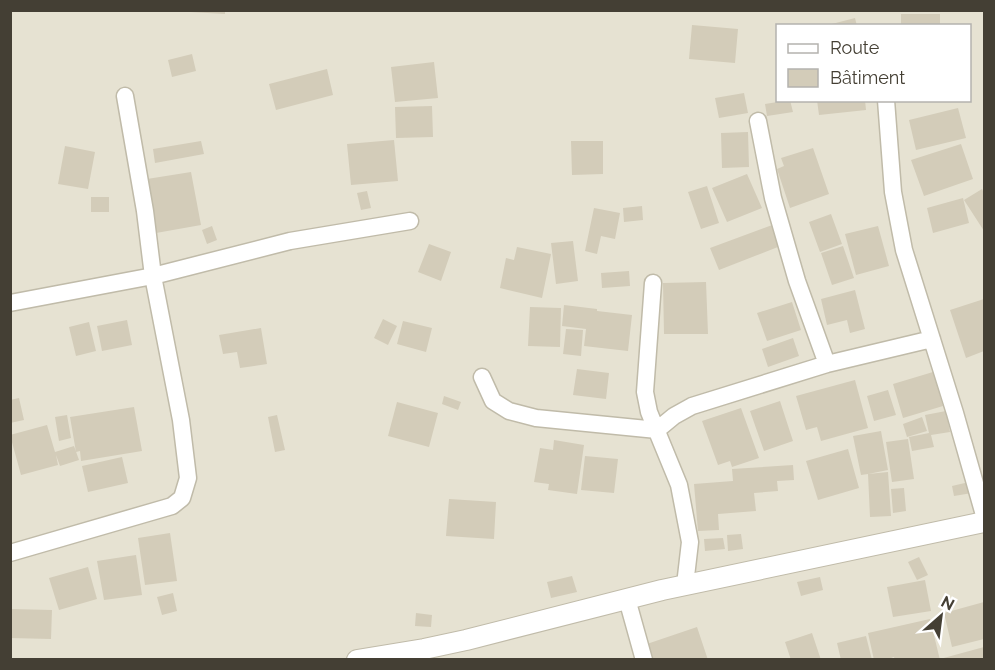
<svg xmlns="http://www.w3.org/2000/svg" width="995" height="670" font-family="Raleway,sans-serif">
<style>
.residential{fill:#e6e2d2;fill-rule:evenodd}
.building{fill:#d3ccb9}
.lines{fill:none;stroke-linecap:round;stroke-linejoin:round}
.minor-casing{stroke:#c0bba9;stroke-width:19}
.tertiary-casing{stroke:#c0bba9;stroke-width:22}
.minor{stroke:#fff;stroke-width:16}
.tertiary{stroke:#fff;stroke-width:20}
</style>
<rect width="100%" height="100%" fill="#f2efe4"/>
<path class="residential" d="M11,11H984V659H11ZM778,26H970V100H778Z"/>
<path class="building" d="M190,10H225V14L190,12Z
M901,14H940V26H901Z
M855,18L857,26H828V25Z
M692,25L738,29L735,63L689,59Z
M192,54L196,71L172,77L168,60Z
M434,62L438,98L395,102L391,67Z
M327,69L333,95L276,110L269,84Z
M744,93L748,113L719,118L715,98Z
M790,100L793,112L767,116L765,104Z
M817,100H865L866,110L819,115Z
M432,106L433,137L396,138L395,107Z
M958,108L966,138L916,150L909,120Z
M748,132L749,167L722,168L721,133Z
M394,140L398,181L351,185L347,144Z
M201,141L204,154L155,163L153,149Z
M571,141H603V174L572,175Z
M961,144L973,179L924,196L911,160Z
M65,146L95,152L88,189L58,184Z
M813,148L829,194L790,208L777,169L784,166L781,158Z
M191,172L201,225L156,233L147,179Z
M747,174L762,208L727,222L712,188Z
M707,186L719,223L701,229L688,192Z
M982,189L984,193V231L964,200Z
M367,191L371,208L361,210L357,193Z
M91,197H109V212H91Z
M963,198L969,223L933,233L927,208Z
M642,206L643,220L624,222L623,208Z
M594,208L620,213L615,239L601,236L597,254L585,251Z
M831,214L842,244L820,252L809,222Z
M775,224L783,245L719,270L710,248Z
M212,226L217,240L207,244L202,230Z
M878,226L889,266L856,275L845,234Z
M573,241L578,281L556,284L551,243Z
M429,244L451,252L441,281L418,272Z
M843,246L854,278L832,285L821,253Z
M517,247L551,254L542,298L500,288L506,258L514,260Z
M629,271L630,286L602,288L601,273Z
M706,282L708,334H664L663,283Z
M855,290L865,329L850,333L847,320L827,325L821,299Z
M984,299V351L966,358L950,310Z
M792,302L801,330L767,341L757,313Z
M564,305L597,309V311L632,315L628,351L584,346L586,329L562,326Z
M530,307L561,308L560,347L528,346Z
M383,319L397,326L388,345L374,338Z
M127,320L132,345L102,351L97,326Z
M403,321L432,328L426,352L397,344Z
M89,322L96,351L76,356L69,327Z
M261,328L267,364L240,368L237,352L223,354L219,335Z
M566,329L583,330L581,356L563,354Z
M793,338L799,356L768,367L762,349Z
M577,369L609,373L606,399L573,395Z
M933,372L943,406L903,418L893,384Z
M855,380L868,428L821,441L817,427L806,430L796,396Z
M888,390L896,415L874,421L867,396Z
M444,396L461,402L458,410L442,404Z
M19,398L24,420L10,423V400Z
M780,401L793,441L764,451L750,411Z
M397,402L438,413L429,447L388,436Z
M134,407L142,451L81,461L80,451L76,452L70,417Z
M741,408L759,458L732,467L730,461L718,465L702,421Z
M946,411L950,432L931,435L934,447L912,451L909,437L929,433L925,415Z
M67,415L71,438L59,441L55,417Z
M277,415L285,450L275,452L268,417Z
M922,417L927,431L907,437L903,424Z
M47,425L55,452L74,446L79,460L60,466L56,455L58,465L21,475L10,435Z
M881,431L888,470L868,474L888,472L891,516L870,517L868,474L861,475L853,436Z
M908,439L914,479L892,482L886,442Z
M554,440L584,445L577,494L548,490L549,484L534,482L540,448L553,450Z
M848,449L859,488L818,500L806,461Z
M585,456L618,459L614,493L581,490Z
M122,457L128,483L88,492L82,466Z
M793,465L794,480L777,481L778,491L754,493L756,511L718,514L719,530L698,531L694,484L733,481L732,469Z
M969,482L972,493L954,496L952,486Z
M904,488L906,511L893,513L891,489Z
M449,499L496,502L494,539L446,536Z
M170,533L177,581L145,585L138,538Z
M741,534L743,549L728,551L727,535Z
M723,538L725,549L705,551L704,539Z
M136,555L142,595L104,600L97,561Z
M919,557L928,575L917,580L908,562Z
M88,567L97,599L59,610L49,578Z
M572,576L577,592L551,598L547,582Z
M820,577L823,590L801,596L797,582Z
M925,580L931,611L893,617L887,587Z
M173,593L177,611L162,615L157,597Z
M984,602V639L952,647L944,613Z
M10,609L52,610L51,639L10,638Z
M416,613L432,615L431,627L415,626Z
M930,619L940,660H895L894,657L885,660H874L868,633Z
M697,627L708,660H646L641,646Z
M812,633L821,660H791L785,642Z
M866,636L872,660H841L837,643Z
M984,647V660H941L940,659Z"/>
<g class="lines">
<defs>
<path id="minor" d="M886,100L893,192L904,250L955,413L984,515
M758,121L773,198L797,281L827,364
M653,283L645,392L649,412L679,485L690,542L685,585
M10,303L153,276L290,241L410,221
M482,377L493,401L509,411L536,418L657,430L674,416L692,406L827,364L932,339
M10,553L172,506L182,498L188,478L181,420L153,276L145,211L125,96
M627,599L644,660"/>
<path id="tertiary" d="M357,660L424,649L466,640L662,590L984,522"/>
</defs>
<use href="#minor" class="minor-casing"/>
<use href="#tertiary" class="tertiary-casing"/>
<use href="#minor" class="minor"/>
<use href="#tertiary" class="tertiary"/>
</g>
<rect width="995" height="670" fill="none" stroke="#443f34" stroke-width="24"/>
<rect x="776" y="24" width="195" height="78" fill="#ffffff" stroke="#b4b2ae" stroke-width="1.5"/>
<rect x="788" y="44" width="30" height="9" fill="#ffffff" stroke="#b4b2ae" stroke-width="1.5"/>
<text x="830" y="54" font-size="18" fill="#443f34">Route</text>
<rect x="788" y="69" width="30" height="18" fill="#d3ccb9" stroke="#b4b2ae" stroke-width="1.5"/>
<text x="830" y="84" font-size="18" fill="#443f34">Bâtiment</text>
<g transform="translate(941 616) rotate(28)" stroke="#ffffff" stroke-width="4.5" paint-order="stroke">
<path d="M0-4.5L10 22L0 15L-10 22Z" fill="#443f34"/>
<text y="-9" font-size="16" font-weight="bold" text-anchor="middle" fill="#443f34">N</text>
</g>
</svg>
